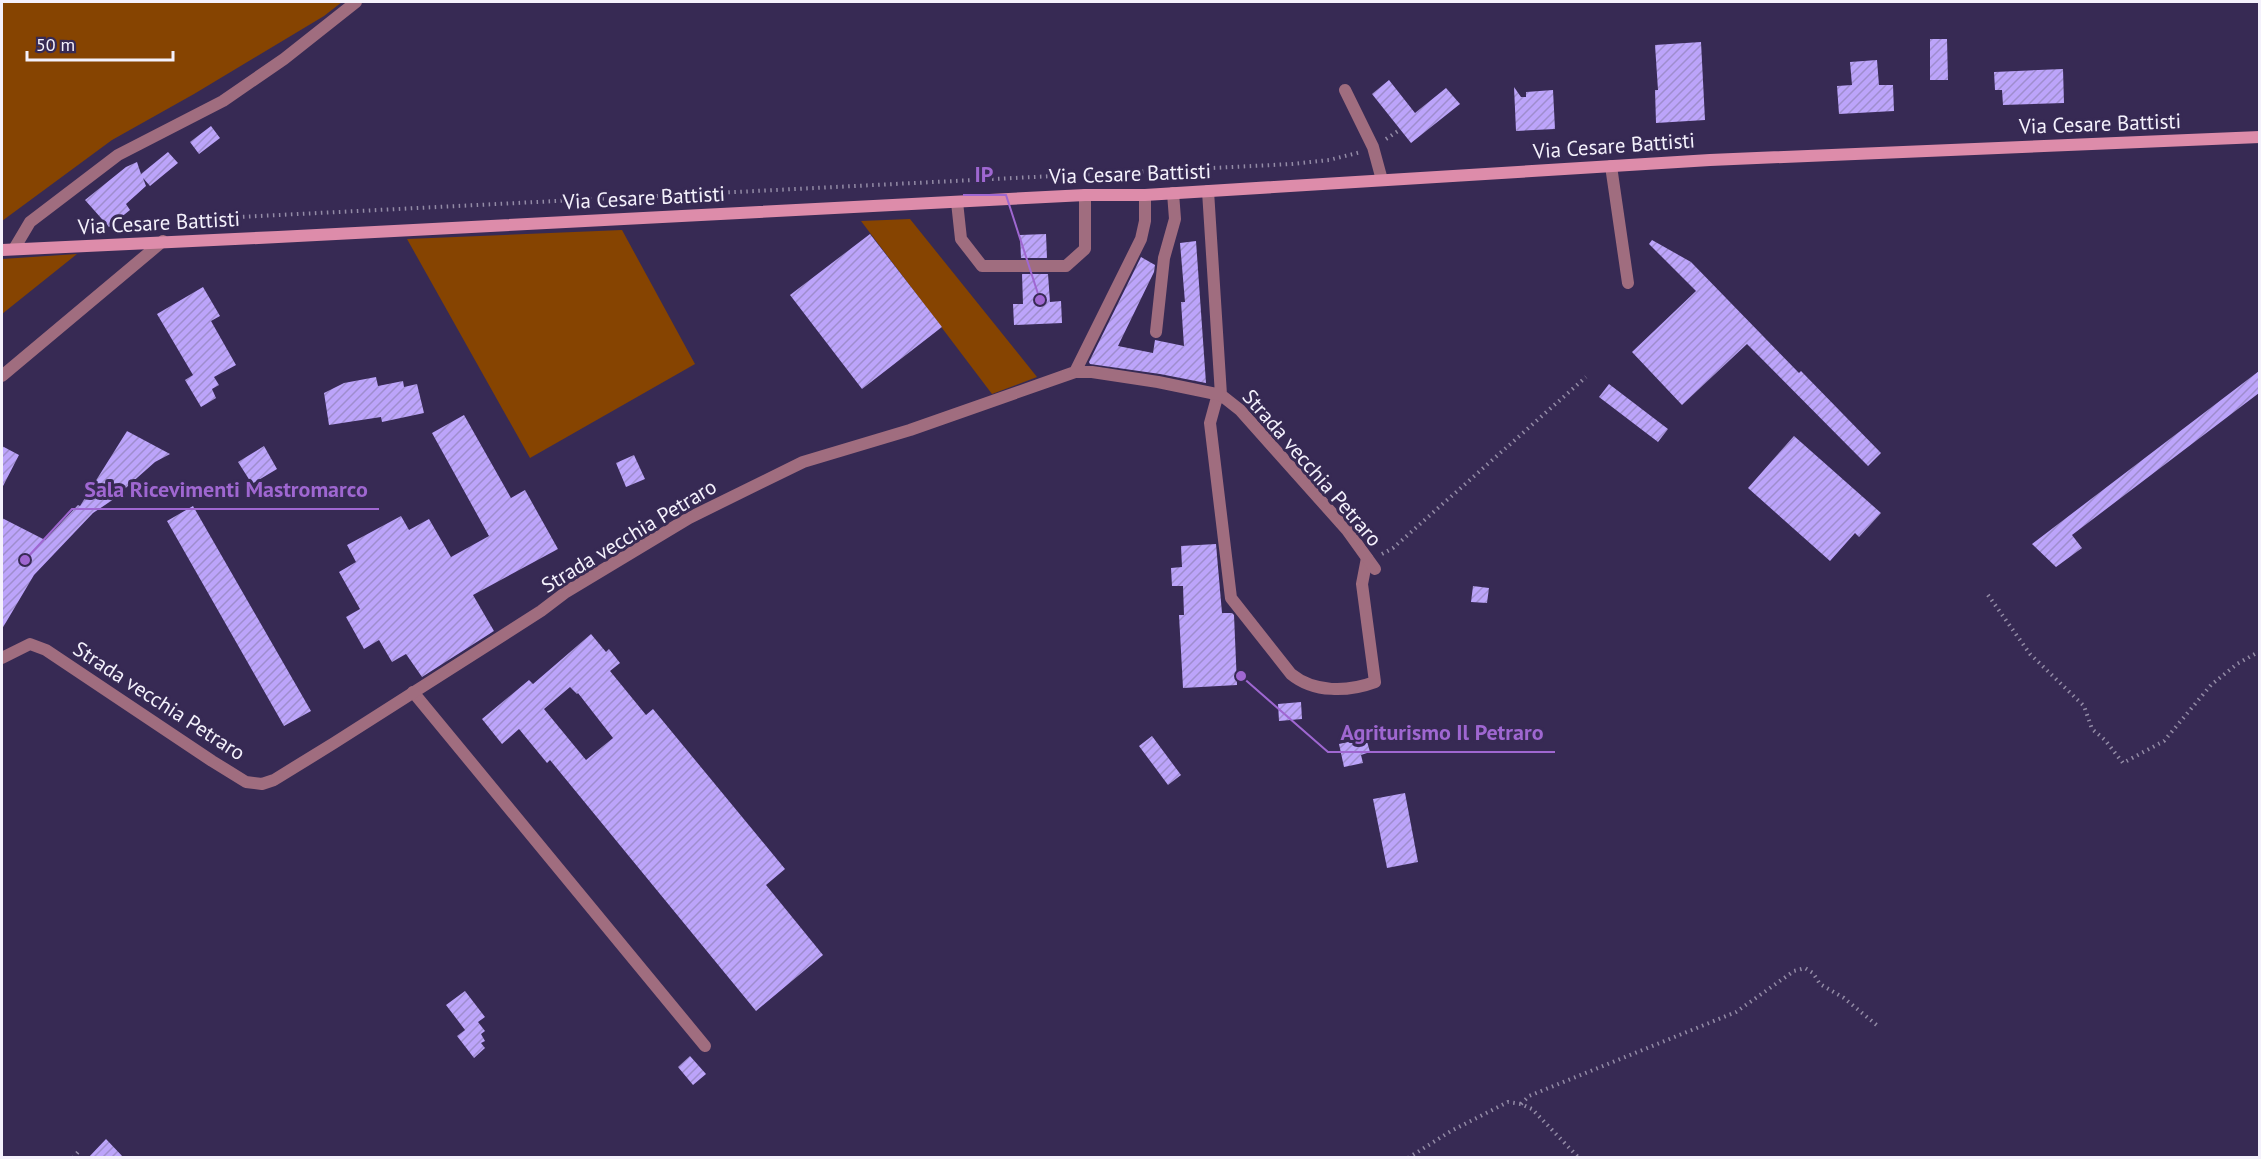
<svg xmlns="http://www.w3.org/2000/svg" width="2261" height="1159" font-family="'PT Sans',sans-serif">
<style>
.green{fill:#864401}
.building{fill:url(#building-hatch);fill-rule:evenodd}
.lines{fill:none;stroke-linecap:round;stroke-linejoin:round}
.path{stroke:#938ba6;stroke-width:4;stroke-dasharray:1.5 4.5;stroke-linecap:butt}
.lane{stroke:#a06d7f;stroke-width:12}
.street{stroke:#a06d7f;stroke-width:12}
.secondary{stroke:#dd8caa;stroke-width:12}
.labels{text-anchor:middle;stroke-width:6;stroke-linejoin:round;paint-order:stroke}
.street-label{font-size:21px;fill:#f4f1fc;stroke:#372a54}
.leader{fill:none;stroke:#9f67d1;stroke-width:2}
.callout-dot{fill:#9f67d1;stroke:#372a54;stroke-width:2}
.callout-label{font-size:22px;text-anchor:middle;font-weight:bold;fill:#9f67d1;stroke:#372a54;stroke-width:6;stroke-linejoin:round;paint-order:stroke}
</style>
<defs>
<pattern id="building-hatch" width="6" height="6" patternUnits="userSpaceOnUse" patternTransform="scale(1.5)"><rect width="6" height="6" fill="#bca4fa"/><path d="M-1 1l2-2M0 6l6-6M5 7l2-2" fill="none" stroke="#9f8dce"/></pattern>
</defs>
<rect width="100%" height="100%" fill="#372a54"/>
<path class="green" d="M2,2H342L324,16L194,94L112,140L2,221Z
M910,219L1037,377L992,394L861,221Z
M622,230L695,364L530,458L407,239Z
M77,254L2,314V259Z"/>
<path class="building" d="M1930,39H1947L1948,80H1930Z
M1701,42L1705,120L1656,123L1655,90H1658L1655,45Z
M1877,60L1879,85H1893L1894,111L1839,114L1837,86L1852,85L1850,62Z
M2063,69L2064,103L2003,105L2002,90H1995L1994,72Z
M1389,80L1415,113L1446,88L1460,104L1411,143L1372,94Z
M1514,87L1521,97H1526V92L1553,90L1555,129L1516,131Z
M211,126L220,138L199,154L190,142Z
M168,152L178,163L150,186L143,178L146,186L126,204L130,210L109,227L85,200L126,167L137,162L141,174Z
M870,234L942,327L862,389L790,295Z
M1046,234L1047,258H1021L1020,235Z
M1652,240L1691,262L1799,373L1801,371L1881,453L1868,466L1747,344L1682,405L1632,352L1696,291L1649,244Z
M1196,241L1206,383L1160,374L1090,364L1089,362L1141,257L1155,265L1154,272L1118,346L1153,353L1155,340L1184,346L1181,302H1185L1180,243Z
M1022,274H1048L1050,302L1061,301L1062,323L1014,325L1013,304H1023Z
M203,287L220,316L211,321L236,365L214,377L219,385L212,389L216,398L201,407L185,380L193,375L157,314Z
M2259,371V393L2072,535L2082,548L2056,567L2032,544Z
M376,377L378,386L403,381L404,387L417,384L424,413L382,422L381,417L329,425L324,393L344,383Z
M1609,384L1668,429L1658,442L1599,397Z
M464,415L511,498L525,490L558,549L473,595L494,631L422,677L406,654L392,662L379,640L364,649L346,617L360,609L339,572L356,562L347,545L401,516L409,530L429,519L451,557L489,536L432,433Z
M127,431L170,454L155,462L111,501L93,513L34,575L2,629V518L45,540L78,505L80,506Z
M1794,436L1881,513L1859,537L1855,533L1830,561L1748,488Z
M2,446L19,455L2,488Z
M264,446L277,469L252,484L238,462Z
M634,455L645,479L626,487L616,463Z
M193,506L311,711L284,726L167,521Z
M1216,544L1222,613H1232L1234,615L1237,685L1183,688L1179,615H1184L1183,586H1172L1171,568L1182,567L1181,546Z
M1473,586L1489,588L1487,603L1471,602Z
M591,634L606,652L609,649L620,663L610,671L646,715L653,709L785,869L766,885L823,955L756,1011L550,760L547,763L519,729L502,744L482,719L529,680L533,684ZM570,687L577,694L578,693L613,738L586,760L544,709Z
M1301,702L1302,719L1279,721L1278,704Z
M1152,736L1181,775L1168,785L1139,746Z
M1366,738L1370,752L1361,755L1363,763L1344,767L1339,744Z
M1405,793L1418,862L1387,868L1373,799Z
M465,991L485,1017L478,1022L485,1031L481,1034L485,1041L481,1043L485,1048L474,1058L457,1036L465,1030L446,1005Z
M690,1056L706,1074L693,1085L678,1067Z
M106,1139L124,1158H88Z"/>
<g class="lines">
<path class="path" d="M1386,139L1398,131
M191,225L199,219L1292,164L1329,160L1361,152
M1382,554L1393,548L1586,377
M1988,595L2030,654L2084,706L2092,729L2105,740L2123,763L2164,741L2211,685L2237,664L2260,651
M1521,1104L1529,1096L1736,1012L1794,971L1805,968L1813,973L1820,984L1844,998L1879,1027
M73,1158L78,1152
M1408,1158L1451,1131L1508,1102L1521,1104L1532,1109L1579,1158"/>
<path class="lane" d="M1345,90L1373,147L1382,180
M1611,166L1628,283
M957,202L961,239L982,266H1066L1085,249V195
M1156,332L1164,258L1175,219L1173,193
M1221,395L1216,401L1210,423L1231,598L1291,674C1314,693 1348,692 1375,682L1362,584L1367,558
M413,692L705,1046"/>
<path class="street" d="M1208,191L1221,395
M14,249L30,222L118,155L223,101L284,59L356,2
M1075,372L1141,239L1145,221V195
M2,376L163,241
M2,658L30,644L46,650L212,761L246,782L262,784L274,780L334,743L541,611L566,592L689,518L803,462L910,430L1075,372H1092L1158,382L1221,395L1240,410L1347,530L1375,569"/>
<path class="secondary" d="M2,250L278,237L1085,195H1145L1710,160L2260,137"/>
</g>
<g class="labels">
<g class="street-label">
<text transform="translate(2100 124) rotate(-2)" y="7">Via Cesare Battisti</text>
<text transform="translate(1614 146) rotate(-4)" y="7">Via Cesare Battisti</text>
<text transform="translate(1130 174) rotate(-2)" y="7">Via Cesare Battisti</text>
<text transform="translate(644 198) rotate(-3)" y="7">Via Cesare Battisti</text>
<text transform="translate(159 223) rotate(-3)" y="7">Via Cesare Battisti</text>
<text transform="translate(1312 468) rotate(49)" y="7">Strada vecchia Petraro</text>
<text transform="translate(629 536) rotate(-31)" y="7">Strada vecchia Petraro</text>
<text transform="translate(159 701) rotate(33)" y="7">Strada vecchia Petraro</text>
</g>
</g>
<path class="leader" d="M1040 300L1006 195H963M25 560L72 509H379M1241 676L1328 752H1555"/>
<g class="callout-dot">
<circle cx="1040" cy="300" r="6"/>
<circle cx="25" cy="560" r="6"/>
<circle cx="1241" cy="676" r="6"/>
</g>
<g class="callout-label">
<text x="984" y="182">IP</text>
<text x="226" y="497">Sala Ricevimenti Mastromarco</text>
<text x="1442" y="740">Agriturismo Il Petraro</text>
</g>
<rect width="2261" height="1159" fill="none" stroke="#f4f1fc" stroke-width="6"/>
<path d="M27 51v9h146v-9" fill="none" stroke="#f4f1fc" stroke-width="3"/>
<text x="36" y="51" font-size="18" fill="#f4f1fc" stroke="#372a54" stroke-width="4.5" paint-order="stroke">50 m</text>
</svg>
